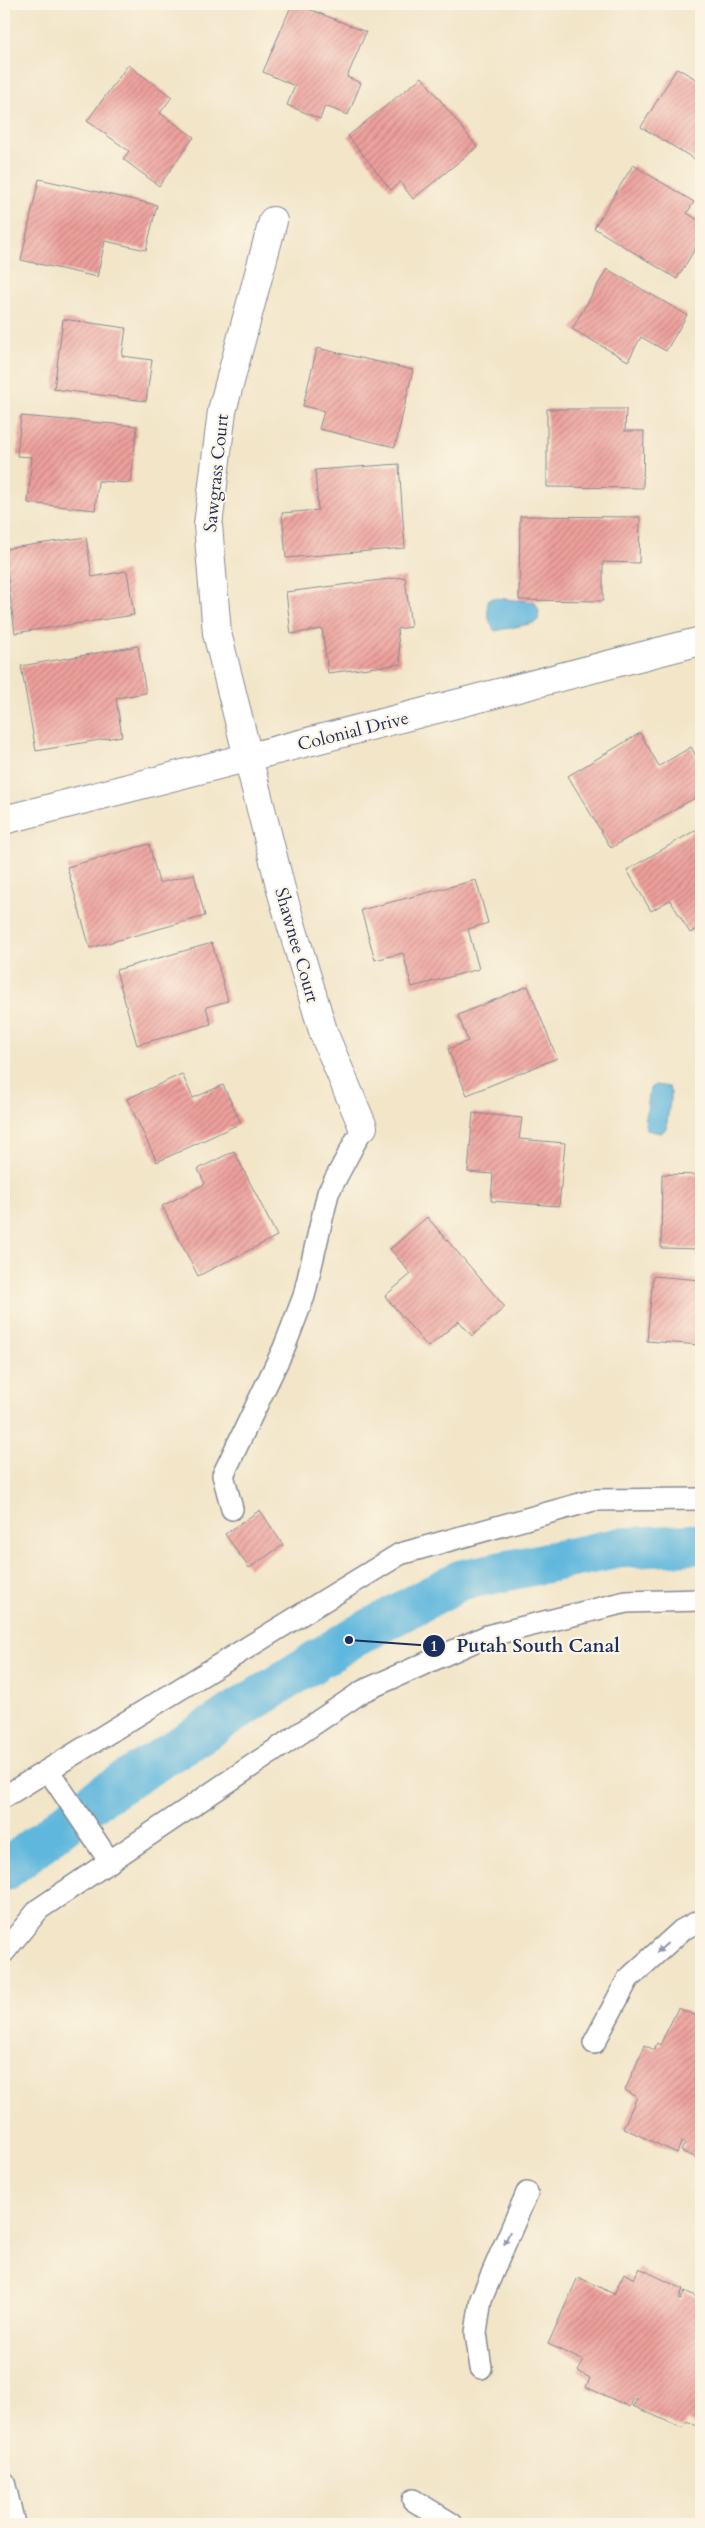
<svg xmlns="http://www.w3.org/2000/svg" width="705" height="2528" font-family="Cardo,serif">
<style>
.water{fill:#60b7dd;stroke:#3e739e}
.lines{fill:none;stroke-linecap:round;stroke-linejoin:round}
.canal{stroke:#60b7dd;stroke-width:41}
.building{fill:url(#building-hatch)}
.service-casing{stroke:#868a93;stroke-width:24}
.minor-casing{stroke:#868a93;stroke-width:30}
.service{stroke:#fff;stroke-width:21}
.minor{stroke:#fff;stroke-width:28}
.oneway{fill:#8d97ae}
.labels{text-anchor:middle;stroke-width:4.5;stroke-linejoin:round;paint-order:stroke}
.street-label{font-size:18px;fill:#1b2f5e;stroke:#fcf5e5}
.leader{fill:none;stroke:#1b2f5e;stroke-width:2}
.callout-dot{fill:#1b2f5e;stroke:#fcf5e5;stroke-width:2}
.mark-label{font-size:15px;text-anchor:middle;font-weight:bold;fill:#fff}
.callout-label{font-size:19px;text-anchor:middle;font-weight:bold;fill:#1b2f5e;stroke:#fcf5e5;stroke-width:4.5;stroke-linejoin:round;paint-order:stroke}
</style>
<defs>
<pattern id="building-hatch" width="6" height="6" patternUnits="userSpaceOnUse" patternTransform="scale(1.25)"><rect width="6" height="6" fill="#eea09b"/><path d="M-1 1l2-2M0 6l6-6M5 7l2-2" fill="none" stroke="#c08382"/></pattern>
</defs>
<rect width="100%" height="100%" fill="#fcf5e5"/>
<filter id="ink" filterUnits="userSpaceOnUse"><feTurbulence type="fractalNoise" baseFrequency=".02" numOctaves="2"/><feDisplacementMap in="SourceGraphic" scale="10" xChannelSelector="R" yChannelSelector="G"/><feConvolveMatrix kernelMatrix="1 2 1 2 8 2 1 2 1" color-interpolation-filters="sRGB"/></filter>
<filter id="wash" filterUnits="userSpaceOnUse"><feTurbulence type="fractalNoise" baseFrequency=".0096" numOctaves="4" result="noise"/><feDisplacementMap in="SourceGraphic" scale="20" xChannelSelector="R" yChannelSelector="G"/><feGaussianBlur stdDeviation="1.12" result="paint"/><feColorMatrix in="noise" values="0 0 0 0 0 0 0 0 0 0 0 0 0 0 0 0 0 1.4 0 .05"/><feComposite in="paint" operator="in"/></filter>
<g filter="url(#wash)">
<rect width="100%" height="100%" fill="#f2e5c8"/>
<path class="water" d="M495,598L535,602L539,611L538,620L534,623L495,631C489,625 485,606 489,599Z
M655,1085L669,1087L671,1093L666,1129L660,1133L647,1130L645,1125L650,1088Z"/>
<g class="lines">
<path class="canal" d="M4,1871L95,1800L349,1640L461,1580L619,1548L701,1544"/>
</g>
<g id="blocks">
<path class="building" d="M292,4H297L366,32L347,77L361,83L348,115L325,106L320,119L287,105L295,86L263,72Z
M128,65L172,97L160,113L194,137L159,186L123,159L129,151L87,121Z
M677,68L701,82V152L696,160L641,127Z
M422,77L477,147L413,199L400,182L391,190L348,136Z
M633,165L694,202L687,213L701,222V239L677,279L594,228Z
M39,179L157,205L146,250L105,241L97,277L21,260Z
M607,269L687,315L666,351L641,337L628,361L572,329Z
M63,319L126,328L122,356L152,360L146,401L54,389Z
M317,348L413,370L395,447L319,429L324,411L303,406Z
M547,409H626L625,431H644L643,488L547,487Z
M21,416L137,426L131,483L98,481L95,510L28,503L32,457L17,456Z
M399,464L405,548L286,558L282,513L318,510L315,470Z
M520,516L640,517L639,563L603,562V601L519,600Z
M86,537L92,577L127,571L134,615L15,633L4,549Z
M405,577L411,627L397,629L401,664L328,673L322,629L291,634L286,592Z
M138,646L146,693L116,698L122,736L36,751L21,666Z
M640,733L659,766L691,747L701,765V794L611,848L568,776Z
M701,827V926L690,933L670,900L651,911L627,870Z
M149,844L159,883L194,874L205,916L90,948L67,867Z
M476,880L488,923L468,929L479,969L412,987L403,953L375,960L361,910Z
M212,943L228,1001L206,1007L211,1024L137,1045L116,970Z
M528,986L557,1058L467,1095L448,1049L468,1041L458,1015Z
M182,1074L193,1098L223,1085L241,1123L157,1162L127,1099Z
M473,1113L522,1118L519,1139L565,1143L559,1206L491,1201L493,1174L468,1172Z
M234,1151L277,1236L198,1276L162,1206L205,1184L198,1169Z
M662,1174L701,1175V1249L661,1248Z
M427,1217L505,1307L472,1336L459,1321L428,1347L385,1296L411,1274L390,1249Z
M653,1276L701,1280V1345L647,1341Z
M260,1510L283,1545L249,1568L225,1534Z
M678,2008L701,2018V2160L681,2151L685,2143L682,2141L677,2153L623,2128L637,2097L625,2090L645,2045L654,2050L657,2043L660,2045Z
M639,2268L683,2289L679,2299L681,2300L685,2291L701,2299V2428L687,2421L682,2428L633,2406L637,2399L634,2398L630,2407L586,2387L590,2378L578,2371L584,2361L548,2344L578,2277L614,2294L624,2273L634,2279Z"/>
</g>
</g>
<g filter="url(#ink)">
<use href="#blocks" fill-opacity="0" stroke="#868a93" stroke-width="1"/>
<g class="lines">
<defs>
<path id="service" d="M232,1509L223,1475L284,1348L304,1296L328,1193L363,1127
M48,1770L110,1862
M4,1797L400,1554L594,1500L701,1499
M4,1952L39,1909L363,1691L487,1636L626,1602L701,1600
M594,2043L628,1979L682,1930L701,1920
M481,2368L476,2333L481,2299L527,2193
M4,2482L14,2524
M413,2500L452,2524"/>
<path id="minor" d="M273,221L222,411L208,525L217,633L283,897L324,1034L363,1127
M4,820L701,641"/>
</defs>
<use href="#service" class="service-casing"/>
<use href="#minor" class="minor-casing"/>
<use href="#service" class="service"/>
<use href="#minor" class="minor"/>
</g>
<defs><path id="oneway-solid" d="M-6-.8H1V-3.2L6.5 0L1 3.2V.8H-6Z" transform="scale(1.25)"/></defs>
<g class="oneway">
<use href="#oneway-solid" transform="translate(662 1948) rotate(139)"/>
<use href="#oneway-solid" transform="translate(507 2238) rotate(114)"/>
</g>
</g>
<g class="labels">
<g class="street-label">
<text transform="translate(216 473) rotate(-84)" y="6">Sawgrass Court</text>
<text transform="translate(353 731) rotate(-14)" y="6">Colonial Drive</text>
<text transform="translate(297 945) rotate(74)" y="6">Shawnee Court</text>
</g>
</g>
<path class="leader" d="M349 1640L434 1646"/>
<g class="callout-dot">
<circle cx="349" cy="1640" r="5"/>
<circle cx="434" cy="1646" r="12"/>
</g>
<g class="mark-label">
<text x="434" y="1651">1</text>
</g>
<g class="callout-label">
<text x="538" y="1652">Putah South Canal</text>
</g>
<rect width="705" height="2528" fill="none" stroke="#fcf5e5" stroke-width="20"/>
</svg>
